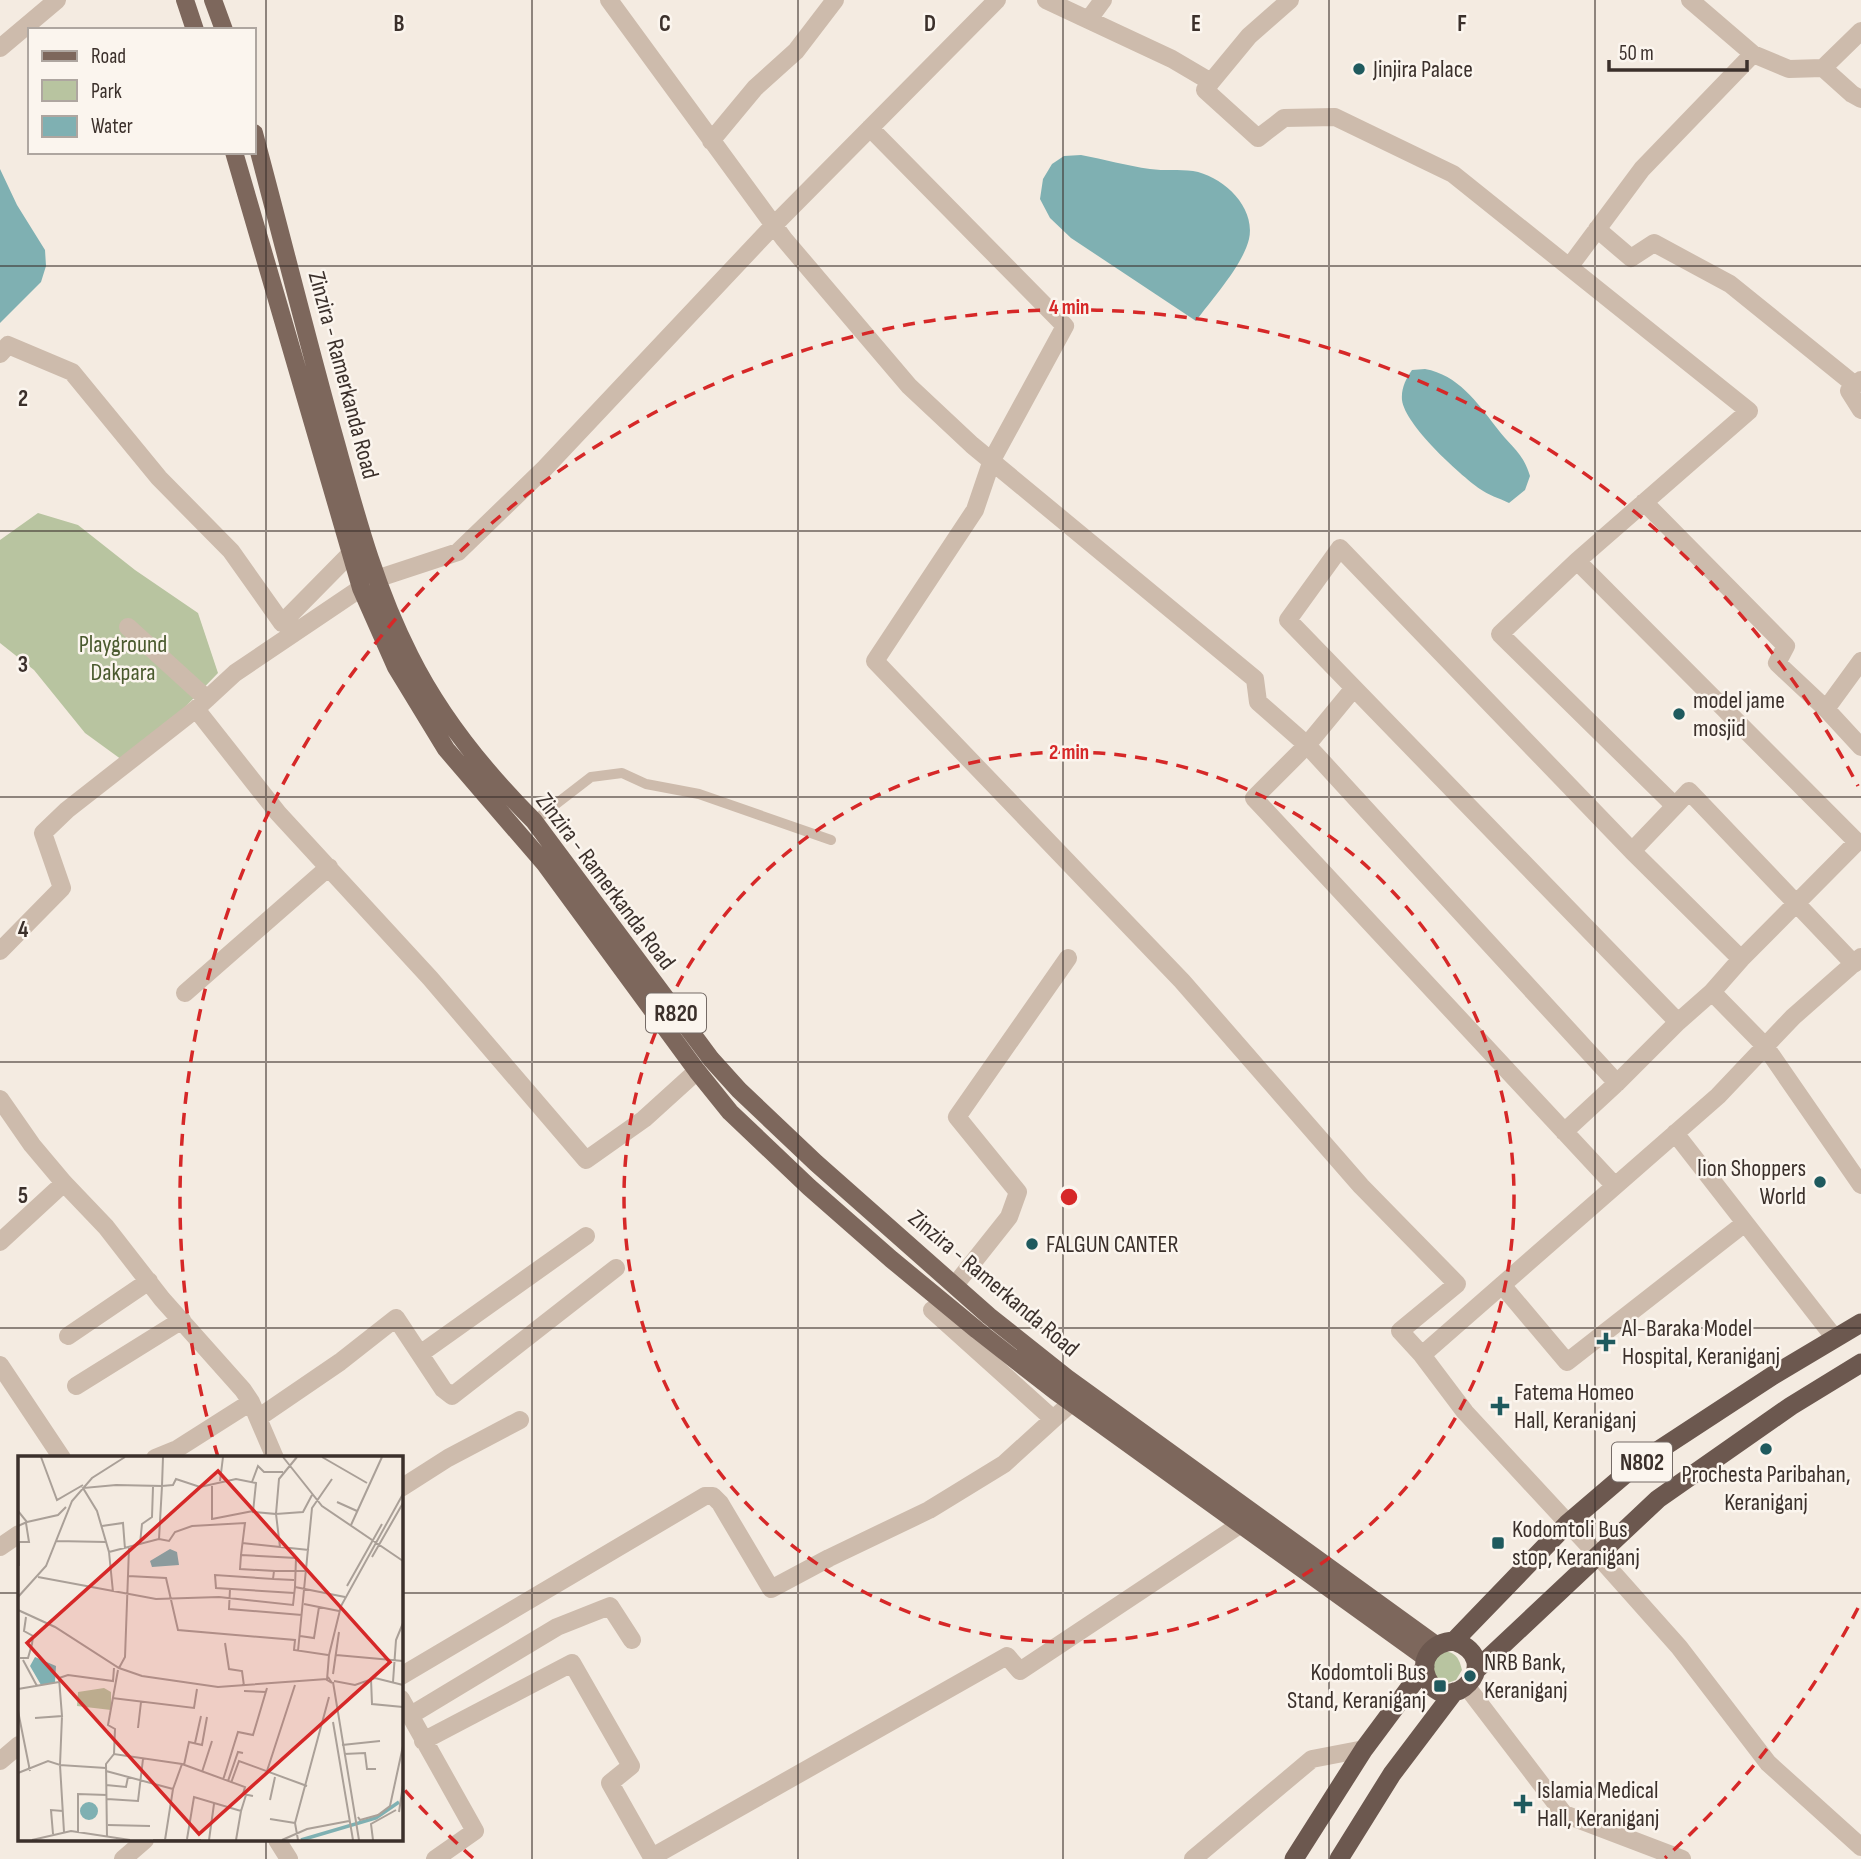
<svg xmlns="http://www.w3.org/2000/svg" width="1861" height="1859" font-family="'Sofia Sans Condensed',sans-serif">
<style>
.green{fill:#b8c4a0}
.water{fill:#7fb0b2}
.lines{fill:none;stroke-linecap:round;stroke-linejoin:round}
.service{stroke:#cdbbac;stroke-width:10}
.minor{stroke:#cdbbac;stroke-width:18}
.primary{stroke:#7d675c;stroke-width:18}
.trunk{stroke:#6c584f;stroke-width:19}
.grid{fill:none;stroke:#3b302b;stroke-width:2;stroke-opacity:0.55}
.ring{fill:none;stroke:#d62828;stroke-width:3.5;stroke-dasharray:12 9}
.poi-dot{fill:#1f5a5e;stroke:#fbf5ee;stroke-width:2.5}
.labels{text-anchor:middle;stroke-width:5;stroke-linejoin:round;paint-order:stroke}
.shield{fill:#fbf5ee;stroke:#756b66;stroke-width:2}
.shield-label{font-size:23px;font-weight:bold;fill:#3b302b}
.poi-label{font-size:24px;fill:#3b302b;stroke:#fbf5ee;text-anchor:start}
.street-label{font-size:24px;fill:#3b302b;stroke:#fbf5ee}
.park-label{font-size:24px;fill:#4a5a2e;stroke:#fbf5ee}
.inset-river{fill:none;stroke:#7fb0b2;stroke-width:3.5}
.inset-road{fill:none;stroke:#aaa098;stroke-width:2}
.view{fill:#d62828;fill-opacity:0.15;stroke:#d62828;stroke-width:3.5}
.inset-edge{fill:none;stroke:#3b302b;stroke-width:3.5}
.grid-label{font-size:23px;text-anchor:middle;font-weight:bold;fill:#3b302b;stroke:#fbf5ee;stroke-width:5;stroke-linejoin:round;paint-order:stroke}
.centre{fill:#d62828;stroke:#fbf5ee;stroke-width:3.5}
.ring-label{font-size:21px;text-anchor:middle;font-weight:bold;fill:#d62828;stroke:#fbf5ee;stroke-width:5;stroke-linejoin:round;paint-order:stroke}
</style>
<rect width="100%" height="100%" fill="#f4ebe1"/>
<path class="green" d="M38,513L78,525L135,570L198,613L218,673L129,765L85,733L34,670L0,643V540Z
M1439,1651C1454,1651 1459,1656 1462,1670L1456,1680L1445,1684L1434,1680L1430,1658Z"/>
<path class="water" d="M1081,155C1104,159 1127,166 1150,169C1164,171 1179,169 1193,171C1223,176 1256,207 1249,239C1243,265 1212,299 1196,321L1071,238L1050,218L1040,199L1043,179L1052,164L1064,156Z
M0,169L17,205L45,250L46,266L41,282L0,323Z
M1425,369C1458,375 1477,402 1496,427C1510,446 1523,452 1530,476L1525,490L1509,503C1499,498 1488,495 1480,489C1459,474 1405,425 1402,400C1401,388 1406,379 1412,370Z"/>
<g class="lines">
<path class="service" d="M534,821L591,777L622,773L646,784L699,794L831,840"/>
<path class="minor" d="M609,0L784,239L909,386L972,445L1255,679L1258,702L1307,745L1617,1083L1678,1022L1712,992L1741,959L1857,842L1577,561L1500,634L1675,806L1632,851L1340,548L1288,620L1678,1022
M1046,0L1172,59L1211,82L1249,36L1290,0
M1690,0L1753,54L1789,69L1823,68L1852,94L1861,99
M1089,19L1103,0
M0,48L57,0
M1823,68L1861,31
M1211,82L1205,90L1258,138L1284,118L1335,117L1453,174L1749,411L1577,561
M870,128L1065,326L992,460L975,510L875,661L1182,981L1361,1186L1457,1284L1400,1331L1422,1355L1465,1412L1590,1547L1679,1647L1768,1763L1861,1847
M711,141L755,88L796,51L835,0
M1597,229L1631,258L1654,243L1730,284L1855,385
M1570,266L1642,169L1753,54
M0,354L8,345L72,372L159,478L231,551L282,623L350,554
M1861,380L1849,391L1861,410
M1644,502L1786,646L1777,663L1826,709L1861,747
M376,579L458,552L545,468L774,225L997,0
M128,627L207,699
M1354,688L1307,745L1254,798L1615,1186
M196,709L278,813L430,978L586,1160L644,1119L697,1071
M1826,709L1861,661
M1675,806L1689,791L1854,964
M1632,851L1741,959
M0,951L62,888L43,833L67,810L196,709L235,673L361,588
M1712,992L1765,1046L1861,1185
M185,993L329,867
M0,1099L32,1145L64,1183L106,1227L162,1299L243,1390L251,1402L275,1458
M1564,1132L1617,1083
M1675,1133L1834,1337
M0,1242L64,1183
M955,1285L1009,1217L1018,1192L957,1117L1068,958
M1502,1285L1567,1362L1745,1223
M932,1310L1053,1419
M68,1336L149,1281
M420,1354L586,1236
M1422,1355L1718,1096L1793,1017L1861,957
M0,1365L62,1458
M76,1386L182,1320
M258,1418L340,1362L396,1318L443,1389L452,1396L616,1268
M155,1458L177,1449L251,1402
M401,1488L448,1458L520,1420
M0,1547L19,1534
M401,1676L705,1496H713L720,1503L771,1589L829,1558L929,1510L1004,1464L1071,1403
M1467,1687L1564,1814L1682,1859
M401,1699L475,1831L435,1859
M411,1715L557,1627L610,1606L632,1640
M423,1741L572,1663L631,1766L610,1783L653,1859
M0,1761L19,1745
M277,1840L289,1859
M652,1857L1007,1656L1020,1671L1241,1524
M123,1859L145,1840
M1193,1859L1312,1759L1364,1749"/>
<path class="primary" d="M185,0L195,30
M213,0L224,30
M254,133C281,234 306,335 334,436C355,511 374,586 410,656C441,718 485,772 534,821L711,1059L739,1090L816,1163L989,1316L1067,1378L1436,1645
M234,152L361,588L396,667L446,749L545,864L697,1071L730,1112L809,1187L891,1259L977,1330L1055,1391L1426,1658"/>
<path class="trunk" d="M1454,1641C1509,1661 1447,1721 1427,1678C1418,1657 1435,1642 1454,1641L1567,1524L1636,1465L1772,1376L1861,1323
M1476,1670L1658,1499L1791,1406L1861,1363
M1294,1859L1364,1749L1425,1667
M1339,1859L1392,1774L1454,1692"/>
</g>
<path class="grid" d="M266,0V1458M532,0V1859M798,0V1859M1063,0V1859M1329,0V1859M1595,0V1859M0,266H1861M0,531H1861M0,797H1861M0,1062H1861M0,1328H1861M0,1593H19M401,1593H1861M266,1840V1859"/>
<g class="ring">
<circle cx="1069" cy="1197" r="445"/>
<path d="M1858 1608A890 890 0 0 1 1665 1858M473 1858A890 890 0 0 1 402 1787M218 1457A890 890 0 0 1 1858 786"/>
</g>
<g class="poi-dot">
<circle cx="1359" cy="69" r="7"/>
<circle cx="1679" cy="714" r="7"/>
<circle cx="1820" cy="1182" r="7"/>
<circle cx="1032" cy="1244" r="7"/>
<path d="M1602.5 1331.5h7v7h7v7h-7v7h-7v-7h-7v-7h7z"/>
<path d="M1496.5 1395.5h7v7h7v7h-7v7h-7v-7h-7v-7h7z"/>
<circle cx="1766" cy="1449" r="7"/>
<rect x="1491" y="1536" width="14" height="14" rx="3.5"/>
<circle cx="1470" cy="1676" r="7"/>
<rect x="1433" y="1679" width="14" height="14" rx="3.5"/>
<path d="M1519.5 1793.5h7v7h7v7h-7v7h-7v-7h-7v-7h7z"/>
</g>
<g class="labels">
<g class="shield">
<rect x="646" y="993.5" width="60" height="39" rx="5"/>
<rect x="1612" y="1442.5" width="60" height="39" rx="5"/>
</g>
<g class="shield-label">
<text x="676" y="1021">R820</text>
<text x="1642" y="1470">N802</text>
</g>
<g class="poi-label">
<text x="1373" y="77">Jinjira Palace</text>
<text x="1693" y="708">model jame<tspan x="1693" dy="28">mosjid</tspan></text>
<text x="1806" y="1176" text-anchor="end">lion Shoppers<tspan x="1806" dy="28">World</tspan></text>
<text x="1046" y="1252">FALGUN CANTER</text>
<text x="1622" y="1336">Al-Baraka Model<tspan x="1622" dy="28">Hospital, Keraniganj</tspan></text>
<text x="1514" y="1400">Fatema Homeo<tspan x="1514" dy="28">Hall, Keraniganj</tspan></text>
<text x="1766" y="1482" text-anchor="middle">Prochesta Paribahan,<tspan x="1766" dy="28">Keraniganj</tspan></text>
<text x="1512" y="1537">Kodomtoli Bus<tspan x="1512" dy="28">stop, Keraniganj</tspan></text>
<text x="1484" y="1670">NRB Bank,<tspan x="1484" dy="28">Keraniganj</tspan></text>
<text x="1426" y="1680" text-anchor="end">Kodomtoli Bus<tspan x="1426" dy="28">Stand, Keraniganj</tspan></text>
<text x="1537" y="1798">Islamia Medical<tspan x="1537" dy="28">Hall, Keraniganj</tspan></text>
</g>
<g class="street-label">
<text transform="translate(344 375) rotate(75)" y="8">Zinzira - Ramerkanda Road</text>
<text transform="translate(606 881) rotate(53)" y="8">Zinzira - Ramerkanda Road</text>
<text transform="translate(994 1283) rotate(40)" y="8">Zinzira - Ramerkanda Road</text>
</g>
<g class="park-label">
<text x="123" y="652">Playground<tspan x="123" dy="28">Dakpara</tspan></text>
</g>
</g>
<g transform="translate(18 1456)">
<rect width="385" height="385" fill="#f4ebe1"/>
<path d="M86,232L93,236V254L59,250L60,236Z" fill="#b8c4a0"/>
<path d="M152,93L159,96L161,109L134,111L132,105ZM17,201L38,210L37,227L23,229L12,210ZM62 355a9 9 0 1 1 18 0a9 9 0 1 1-18 0Z" fill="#7fb0b2"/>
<path class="inset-river" d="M283,384L358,362L381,346"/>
<path class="inset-road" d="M23,1L39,44L65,29M145,1L144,30L155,29L158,23L182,31L218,23L238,27L235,56L258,58L262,91M265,1L304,50L385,105M279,1L261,23L258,58L285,56L294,39M304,1L349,27M202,25L205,1M234,26L240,10L246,16H265M98,29L144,30L141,83L91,96L79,55L65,32ZM194,30V64M319,46L339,55M0,55L9,66L0,70M194,63L235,55M9,66L40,59L48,51M333,69L364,1M84,70L105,67L107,93M141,83L151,85L157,76L174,70L227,67L223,99M38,85L88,86M224,87L291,94M122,88L124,68L134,61L135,31M91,96L95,136M354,101L385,47M1,110V86H11L8,67M256,115H288M110,120L148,122L160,174L277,184L276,194L310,199M20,121L138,143L201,141L275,149L277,131L278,102L223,99L222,113L256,115L255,123L197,119L198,132L276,137M255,123L276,124M329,130L364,68M277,131L327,141M212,133L211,153L284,159M0,141L28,110L54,45L74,22L107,1M286,148L321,155M0,154L37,171L101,212L124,220L200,231L309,223M282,180L296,182L301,151M207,187L211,213L224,215L226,230M280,195L294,52L314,23M318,199L385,205M2,202H10L14,188L15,180L6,175L8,161M5,204L19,230M101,212L107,201L111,92M315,218L321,176M310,221L314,227L309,224L311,199L323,150L385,38M353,223L354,248L385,251M316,225L337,229L357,222L385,229M315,226L341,384M375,226L378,184L385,167M0,233L41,226M226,235L248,236M94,242L176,252L179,233M0,255L12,315M17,262L44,260L41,222L50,219L95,225L96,212M315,266L335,384M120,272L123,246M177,287L183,260M324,289L362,285M96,298L97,273L90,269L100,214M326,298L347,297L349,313H358M166,309L171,286L184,289L189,261M88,315L155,333M184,316L194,285M0,317L30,305L42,309L44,260M248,318L277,229M205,324L220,276L235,279L249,232M210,325L220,296L225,297M213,327L221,305L289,330M88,329L108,331L110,321M89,343L120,345L125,303M252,344L257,321M381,356L385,329M340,361L342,364L360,359L372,350L385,290M252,363L277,367M90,369L132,370M46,376L42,309L88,312M60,377V338L89,339M35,378L33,354L45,355M89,381L88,308L96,298L164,308L227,331L225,338L235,340M169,383L176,341L223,355L228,339M14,384L53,375L112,384M135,384H183M147,384L155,333L164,308M191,384L196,348M218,384L223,355M264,384L289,373L331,365M280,384L277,367L311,241M355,384L353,368L378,354"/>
<path class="view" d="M200,15L372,206L181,378L9,187Z"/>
<rect width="385" height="385" class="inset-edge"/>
</g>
<g class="grid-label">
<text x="399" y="31">B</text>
<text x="665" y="31">C</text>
<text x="930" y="31">D</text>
<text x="1196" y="31">E</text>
<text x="1462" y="31">F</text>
<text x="23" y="406">2</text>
<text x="23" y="672">3</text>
<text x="23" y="937">4</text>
<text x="23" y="1203">5</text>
</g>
<circle cx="1069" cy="1197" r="10" class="centre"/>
<g class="ring-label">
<text x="1069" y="314">4 min</text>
<text x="1069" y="759">2 min</text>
</g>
<rect x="28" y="28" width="228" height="126" fill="#fbf5ee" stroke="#aea6a0" stroke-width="2"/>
<rect x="42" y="51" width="35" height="10" fill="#7d675c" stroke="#aea6a0" stroke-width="2"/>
<text x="91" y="63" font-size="21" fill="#3b302b">Road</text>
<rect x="42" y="80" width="35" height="21" fill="#b8c4a0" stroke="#aea6a0" stroke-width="2"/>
<text x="91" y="98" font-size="21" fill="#3b302b">Park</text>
<rect x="42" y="116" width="35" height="21" fill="#7fb0b2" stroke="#aea6a0" stroke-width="2"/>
<text x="91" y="133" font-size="21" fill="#3b302b">Water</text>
<path d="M1609 60v10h138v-10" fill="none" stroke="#3b302b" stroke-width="3.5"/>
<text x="1619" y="60" font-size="21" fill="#3b302b" stroke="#fbf5ee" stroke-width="5" paint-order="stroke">50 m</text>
</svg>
